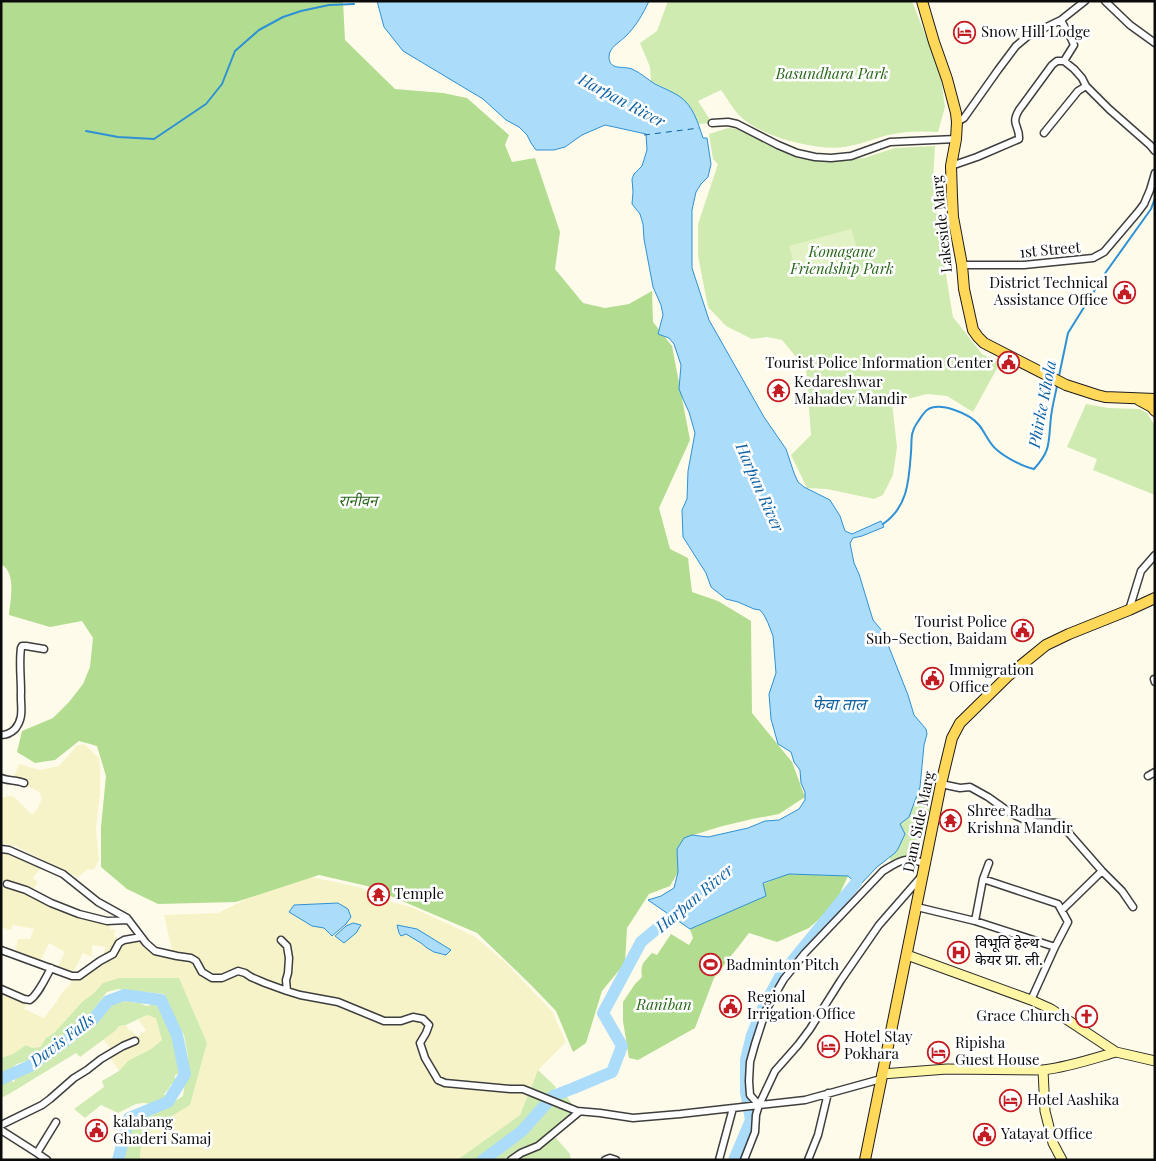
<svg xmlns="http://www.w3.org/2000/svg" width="1156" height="1161" font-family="'Playfair Display','Noto Sans Devanagari',serif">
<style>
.farmland{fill:#f6f3c8}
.green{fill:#cfebb1}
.forest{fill:#b2dd90}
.pitch{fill:#e2f2c4}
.water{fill:#abdcfa;stroke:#2e91d5}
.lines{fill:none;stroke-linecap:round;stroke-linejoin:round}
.stream{stroke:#2e91d5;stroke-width:2}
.river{stroke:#abdcfa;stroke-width:12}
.ferry{stroke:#0e61a3;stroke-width:1;stroke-dasharray:6 5;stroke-linecap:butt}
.minor-casing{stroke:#3e3e3e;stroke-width:9}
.secondary-casing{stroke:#2d2d2d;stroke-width:11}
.primary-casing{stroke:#1c1c1c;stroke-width:12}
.minor{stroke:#fff;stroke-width:6}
.secondary{stroke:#fff6a5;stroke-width:9}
.primary{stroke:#ffd85a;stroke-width:10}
.labels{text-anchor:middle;stroke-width:5;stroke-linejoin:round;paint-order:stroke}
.poi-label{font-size:15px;fill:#0b0b0b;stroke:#fff;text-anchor:start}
.park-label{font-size:15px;font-style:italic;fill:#286619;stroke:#fff}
.street-label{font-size:15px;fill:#0b0b0b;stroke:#fff}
.water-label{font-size:16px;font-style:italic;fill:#0e61a3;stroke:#fff}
</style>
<rect width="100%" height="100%" fill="#fffbea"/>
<path class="farmland" d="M84,744L99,758L100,768V793L96,828L99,860L95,868L91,870L88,869L78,877L15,846L1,843V798L9,796H13L32,815L38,808L42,798L40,795L41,793L26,785L13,779L12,777L15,774L19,764L40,770L59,766L75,748V746Z
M1,850L42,866L33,878L38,882L32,891L5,885L110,922V929L115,930L114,937H117L118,943L114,954L103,957L106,947L92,945V957L83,953L73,973L57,968L65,952L49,943L40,961L15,952L18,939H30L34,929L13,925L11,930L1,927Z
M303,875L362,888L375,898L411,907L474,936L505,962L552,1011L566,1042L538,1070L520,1115L457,1160H140L139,1150L146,1135L171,1116L190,1105L207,1043L179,978L103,983L93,994L83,1001L54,1033L46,1038L40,1047L32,1048L26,1045L13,1054L1,1058V994L3,992L26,1003L24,1009L44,1018L57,1001L61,994L74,980L100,963L115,958L121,944L140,941L148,950L174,959L164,915L218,913L257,894Z
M147,1015L156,1017L162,1040L151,1049L128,1061L119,1071L110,1057L112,1050L103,1039L115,1031L119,1026L126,1025L129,1030H131L137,1037L146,1030L138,1020Z"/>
<path class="green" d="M668,1H912L940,72L945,107L938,132C922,131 905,131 888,135C873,139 859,145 844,147C816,151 758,136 739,115C732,108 727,98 721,90L698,101L712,123L698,124C694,114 690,103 680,97C672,90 660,87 651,81L650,67L640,43L657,31Z
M728,128L737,129L797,158L811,160L837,161L864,158L895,148L935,146L933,181L938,226L953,317L982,354L1000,363L973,412L947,396L927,394L892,403L897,447L893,475L883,495L874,499L827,489L807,488L791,455L811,435L806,369L782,340L767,337L752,339L726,326L708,307L698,256V224L718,164L713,159L709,134Z
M1086,404L1108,408L1140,409L1147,413L1155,426V495L1093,470L1097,459L1067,447Z
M920,787L934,789L920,852L892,863L889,857C898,851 901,843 905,834L900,824L909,817Z
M119,978H179L207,1043L190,1105C180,1111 150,1128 145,1137C141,1144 140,1151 140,1160H125L122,1149L131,1122L169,1105L183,1096L188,1057L184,1035L170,1010L164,994L144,992L133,993L119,989L107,992L90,1014L81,1019L69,1033L58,1041L54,1042L37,1059L26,1061L17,1064L1,1076V1058L13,1054L26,1045L32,1048L40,1047L46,1038L54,1033L83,1001L93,994L103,983Z
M122,1001L139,1003L147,1006L155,1003H159L164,1011L163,1015L168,1021L171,1031L175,1034L177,1046L180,1053V1054L181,1055V1067L184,1070L182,1073L175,1075V1082L173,1084H171L168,1090L164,1094L166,1097L164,1101L160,1100L151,1104L143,1103L136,1104L118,1113L101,1105L85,1118L74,1109L104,1087L102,1081L119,1071L128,1061L151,1049L162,1040L156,1018L147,1015L126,1025L119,1026L115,1031L80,1057L76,1053L9,1094L1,1098V1083L7,1079L14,1082L18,1072L37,1065L49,1055L56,1052L65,1043L71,1041L78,1037L94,1025L110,1007L115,1002Z
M538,1070L556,1087L522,1128L478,1159L457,1160L520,1115Z
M564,1093L576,1109C569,1119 548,1137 538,1143C528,1150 516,1151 507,1160H486L517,1136L554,1097Z
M555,1137L570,1154L571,1160H515L531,1153L544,1146Z"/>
<path class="forest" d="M1,1H343L345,40L395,89L443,93L467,98L509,135L505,145L512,162L535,158L560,232L555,269L583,303L605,308L629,304L652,291L653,322L672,346L690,440L659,508L670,549L688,558L692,592L718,601L751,621L752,713L792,762L805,797L779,814L752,819L719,827L684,838L677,849L678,872L670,886L649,894L627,928L625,963L602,991L586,1043L573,1052L556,1011L532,986L477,933L367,886L319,875L236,902L158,904L127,889L101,867V827L106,776L97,746L79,741L55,760L35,763L17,752L22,731L53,718L69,702L83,684L90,667L93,638L82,621L50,627L9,615C10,600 17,573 1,564Z
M788,874L848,876L834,906L809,928L777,942L749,933L714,978L695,1028L638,1060L629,1058L623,1021V1002L635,984L642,977C640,964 644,962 652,953L657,955L671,934L689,945L693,938L690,929L766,896L763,884Z"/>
<path class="pitch" d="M851,229L860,258L797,275L789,246Z"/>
<path class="water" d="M377,1H649C643,14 636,26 626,36C620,42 613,45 610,52C608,57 609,64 614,66C618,68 627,67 632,69C641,73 647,79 655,84C663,88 671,91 679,96C693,105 698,123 703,138H707L711,164L708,177L701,184L696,192L692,210V268L709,320L764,417L786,449L794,473L798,482L804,487L830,500L840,516L845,531L852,534L881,521L884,527L862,536L853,538L850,543L854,563L859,574L873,620L883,632L908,695L914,715L926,729L927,734L924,745L920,787L909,817L900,824L905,834L898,849L895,853L877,867L859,886L848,876L789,874L763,883L766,896L690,929L648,900L661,896L674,888L678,872L677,849L684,838L692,835L708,837L748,828L765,821L779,820L799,809L805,800V792L801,783L800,770L794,762L791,752L778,744L771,719L769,694L776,673L773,636L768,623L764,615L760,610L754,609L738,602L726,599L711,587L706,573L683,537L682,510L687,499L688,471L695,433L689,412L683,399L679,389L681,365L674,344L669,338L658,334L663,315L661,305L653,287L644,239L643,224L640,214L632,204L633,192L632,179L634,174L642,166L647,150L646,134L605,125L582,135L565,147L554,150H536L531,143L527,135L519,127L506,120L483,99L403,51L384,27Z
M338,903L348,909L351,917L346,924L332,936L324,928L312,926L289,912L294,905Z
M353,923L361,925L356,933L344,943L335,936L346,926Z
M397,925L417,929L451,950L446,955L434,952L427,948L421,943L406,934L401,936L399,933Z"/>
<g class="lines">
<path class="stream" d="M86,131L118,137L154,139L206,104L222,84L235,51L259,30L283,17L301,11L329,5L354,4
M1059,376L1068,333L1106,272L1151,209L1155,198
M883,524C908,507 909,480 911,452C912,440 910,433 917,423C920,419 923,413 927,410C940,401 970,414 979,425C985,432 989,444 997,450C1005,457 1023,467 1034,469C1052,449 1048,442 1051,417C1052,407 1055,396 1057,386"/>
<path class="river" d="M1,1079L30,1066L65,1041L94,1018L108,1001L124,995L161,1000L177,1035L185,1074L168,1102L129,1118L118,1160
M483,1160L522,1131L553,1096L574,1088L612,1072L622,1046L603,1013L641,942L685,905
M734,1160L751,1120L746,1092V1060L752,1035L764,1006L781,975L856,883"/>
<path class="ferry" d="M644,135L699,128"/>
<defs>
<path id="minor" d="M1105,1L1130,25L1155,43
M1064,61L1074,69L1082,78L1086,86L1109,109L1150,145L1155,151
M1064,61L1074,45C1071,36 1065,29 1061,20L1085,1
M957,122L964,118L998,70L1016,46L1028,36L1061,20
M712,123L728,122L737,124L778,145L797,153L815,157L831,158L851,156L890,142L956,139
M1044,133L1078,91L1086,86
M951,166L977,157L1019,139C1020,125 1010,125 1019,110L1052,65L1057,61H1064
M962,265H1024L1093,258L1104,252L1138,212L1144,204L1150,190L1155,173
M1129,610L1141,571L1155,555
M1154,679L1155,682
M1,735C7,735 11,733 15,729C25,717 20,705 21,692C21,677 19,662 21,648L22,646H26L44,649
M1148,776L1155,772
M1,778C8,781 17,780 24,783
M941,784L960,788L970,787L988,797L1012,814L1023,819L1036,822L1060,823L1102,871L1122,891L1133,907
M1,849L9,850L63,874L98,902L127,918L146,943L155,951L177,956L191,958L196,961L202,972L212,978H222L238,971L245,973L251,977L265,983L287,991L300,995L338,1002L384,1021H401L413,1017L423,1019L429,1025L426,1033L420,1043L425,1058L438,1080L445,1083L511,1089H523L577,1111L600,1113L633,1118L680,1114L805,1100L881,1079
M983,879L1058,904L1068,922L1055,947L1031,1000
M7,884L26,890L51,903L79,914L107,921L127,920
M917,907L975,921L1055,947
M1062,910L1102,871
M975,921L983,879L989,863
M281,940L287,946L289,958L288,973L286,980L287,991
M1,950L72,976H79L100,961L113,954L119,943L124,940L141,937
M1,989L24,999L30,1000C39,993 45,979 51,968
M759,1105L750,1095L749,1081L750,1062L755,1044L766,1010L784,979L805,953L883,871C901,860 905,856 926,864
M1,1125L42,1105L50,1099L74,1078L87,1070L101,1059L123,1046L135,1041
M1,1130L37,1153
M47,1160L37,1153L56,1122
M511,1160L521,1153L538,1146L579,1112
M605,1160L610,1158L616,1160
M719,1160L733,1108
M744,1160L755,1132L756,1115L759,1105L775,1071L798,1045L810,1029L841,980L879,925L920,878
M808,1160L818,1135L828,1093"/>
<path id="secondary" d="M907,955L1031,1000L1051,1009L1116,1052L1155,1061
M1043,1070L1045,1111L1053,1143L1062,1160
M882,1074L947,1069L1043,1070C1069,1067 1092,1059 1116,1052"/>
<path id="primary" d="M922,1L934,42L947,79L956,113L957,122L956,139L951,166L952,197L953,217L962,265L964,289L973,330L978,337L984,343L1066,385L1097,395L1105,397L1155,399
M1139,400L1152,407L1155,411
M865,1160L941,784L952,738L960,723L1009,675L1046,645L1069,634L1129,610L1155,598"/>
</defs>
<use href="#minor" class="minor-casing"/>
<use href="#secondary" class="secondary-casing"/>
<use href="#primary" class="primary-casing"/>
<use href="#minor" class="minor"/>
<use href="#secondary" class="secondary"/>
<use href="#primary" class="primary"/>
</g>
<defs>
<symbol id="hotel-ring" viewBox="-11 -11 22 22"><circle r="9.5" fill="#fff" stroke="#c31c22" stroke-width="1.5"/><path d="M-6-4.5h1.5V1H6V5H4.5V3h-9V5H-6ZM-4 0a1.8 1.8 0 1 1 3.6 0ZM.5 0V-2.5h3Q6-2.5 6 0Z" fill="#c31c22"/></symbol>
<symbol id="civic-ring" viewBox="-11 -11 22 22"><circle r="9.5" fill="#fff" stroke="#c31c22" stroke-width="1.5"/><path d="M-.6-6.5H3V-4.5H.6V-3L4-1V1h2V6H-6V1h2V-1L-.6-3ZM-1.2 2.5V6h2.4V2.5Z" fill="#c31c22"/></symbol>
<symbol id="temple-ring" viewBox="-11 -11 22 22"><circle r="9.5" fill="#fff" stroke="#c31c22" stroke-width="1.5"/><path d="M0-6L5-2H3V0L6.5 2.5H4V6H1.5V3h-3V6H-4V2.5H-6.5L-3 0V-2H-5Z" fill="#c31c22"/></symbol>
<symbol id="hospital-ring" viewBox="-11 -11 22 22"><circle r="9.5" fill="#fff" stroke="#c31c22" stroke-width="1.5"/><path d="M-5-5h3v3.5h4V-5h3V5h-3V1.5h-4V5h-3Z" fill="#c31c22"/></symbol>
<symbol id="stadium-ring" viewBox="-11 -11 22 22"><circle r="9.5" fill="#fff" stroke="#c31c22" stroke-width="1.5"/><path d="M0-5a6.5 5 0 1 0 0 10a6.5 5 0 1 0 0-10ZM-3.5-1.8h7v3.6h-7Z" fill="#c31c22"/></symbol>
<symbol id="church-ring" viewBox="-11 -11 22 22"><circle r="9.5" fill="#fff" stroke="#c31c22" stroke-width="1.5"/><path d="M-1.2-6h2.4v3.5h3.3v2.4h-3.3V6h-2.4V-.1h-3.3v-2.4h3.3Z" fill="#c31c22"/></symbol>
</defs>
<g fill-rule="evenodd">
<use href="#hotel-ring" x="952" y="20" width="25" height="25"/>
<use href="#civic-ring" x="1112" y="280" width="25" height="25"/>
<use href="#civic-ring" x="996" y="350" width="25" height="25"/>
<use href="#temple-ring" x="766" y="378" width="25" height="25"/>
<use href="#civic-ring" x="1010" y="618" width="25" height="25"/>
<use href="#civic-ring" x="920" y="666" width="25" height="25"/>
<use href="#temple-ring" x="938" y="808" width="25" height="25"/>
<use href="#temple-ring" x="366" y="882" width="25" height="25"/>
<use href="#hospital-ring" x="946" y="940" width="25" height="25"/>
<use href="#stadium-ring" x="698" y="952" width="25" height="25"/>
<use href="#civic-ring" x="718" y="994" width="25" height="25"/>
<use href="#church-ring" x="1074" y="1004" width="25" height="25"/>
<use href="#hotel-ring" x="816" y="1034" width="25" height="25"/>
<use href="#hotel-ring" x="926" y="1040" width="25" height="25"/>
<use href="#hotel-ring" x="998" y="1088" width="25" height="25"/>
<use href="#civic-ring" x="84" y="1118" width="25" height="25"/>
<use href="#civic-ring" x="972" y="1122" width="25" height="25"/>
</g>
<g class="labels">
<g class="poi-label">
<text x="981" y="37">Snow Hill Lodge</text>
<text x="1108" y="288" text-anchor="end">District Technical<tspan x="1108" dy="17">Assistance Office</tspan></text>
<text x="993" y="368" text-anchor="end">Tourist Police Information Center</text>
<text x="794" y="387">Kedareshwar<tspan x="794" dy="17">Mahadev Mandir</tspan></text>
<text x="1007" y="627" text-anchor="end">Tourist Police<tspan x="1007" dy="17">Sub-Section, Baidam</tspan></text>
<text x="949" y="675">Immigration<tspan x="949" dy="17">Office</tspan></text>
<text x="967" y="816">Shree Radha<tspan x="967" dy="17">Krishna Mandir</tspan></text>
<text x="394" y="899">Temple</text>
<text x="975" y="948">विभूति हेल्थ<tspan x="975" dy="17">केयर प्रा. ली.</tspan></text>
<text x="726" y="970">Badminton Pitch</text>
<text x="747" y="1002">Regional<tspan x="747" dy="17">Irrigation Office</tspan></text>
<text x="1070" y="1021" text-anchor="end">Grace Church</text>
<text x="844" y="1042">Hotel Stay<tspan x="844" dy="17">Pokhara</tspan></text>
<text x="955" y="1048">Ripisha<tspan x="955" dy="17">Guest House</tspan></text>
<text x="1027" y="1105">Hotel Aashika</text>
<text x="113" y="1127">kalabang<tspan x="113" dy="17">Ghaderi Samaj</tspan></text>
<text x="1001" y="1139">Yatayat Office</text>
</g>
<g class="park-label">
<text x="832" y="79">Basundhara Park</text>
<text x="842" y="257">Komagane<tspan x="842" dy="17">Friendship Park</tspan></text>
<text x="358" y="506">रानीवन</text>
<text x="664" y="1010">Raniban</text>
</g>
<g class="street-label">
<text transform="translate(942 224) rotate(-96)" y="5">Lakeside Marg</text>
<text transform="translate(1050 250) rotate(-5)" y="5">1st Street</text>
<text transform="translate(919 822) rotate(-78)" y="5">Dam Side Marg</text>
</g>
<g class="water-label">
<text transform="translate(622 100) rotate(28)" y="6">Harpan River</text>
<text transform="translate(1042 404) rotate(-79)" y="6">Phirke Khola</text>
<text transform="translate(760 487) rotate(66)" y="6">Harpan River</text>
<text x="839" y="710">फेवा ताल</text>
<text transform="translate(694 898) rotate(-40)" y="6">Harpan River</text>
<text transform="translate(62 1040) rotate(-37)" y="6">Davis Falls</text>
</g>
</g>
<rect width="1156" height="1161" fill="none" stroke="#0b0b0b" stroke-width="5"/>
</svg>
